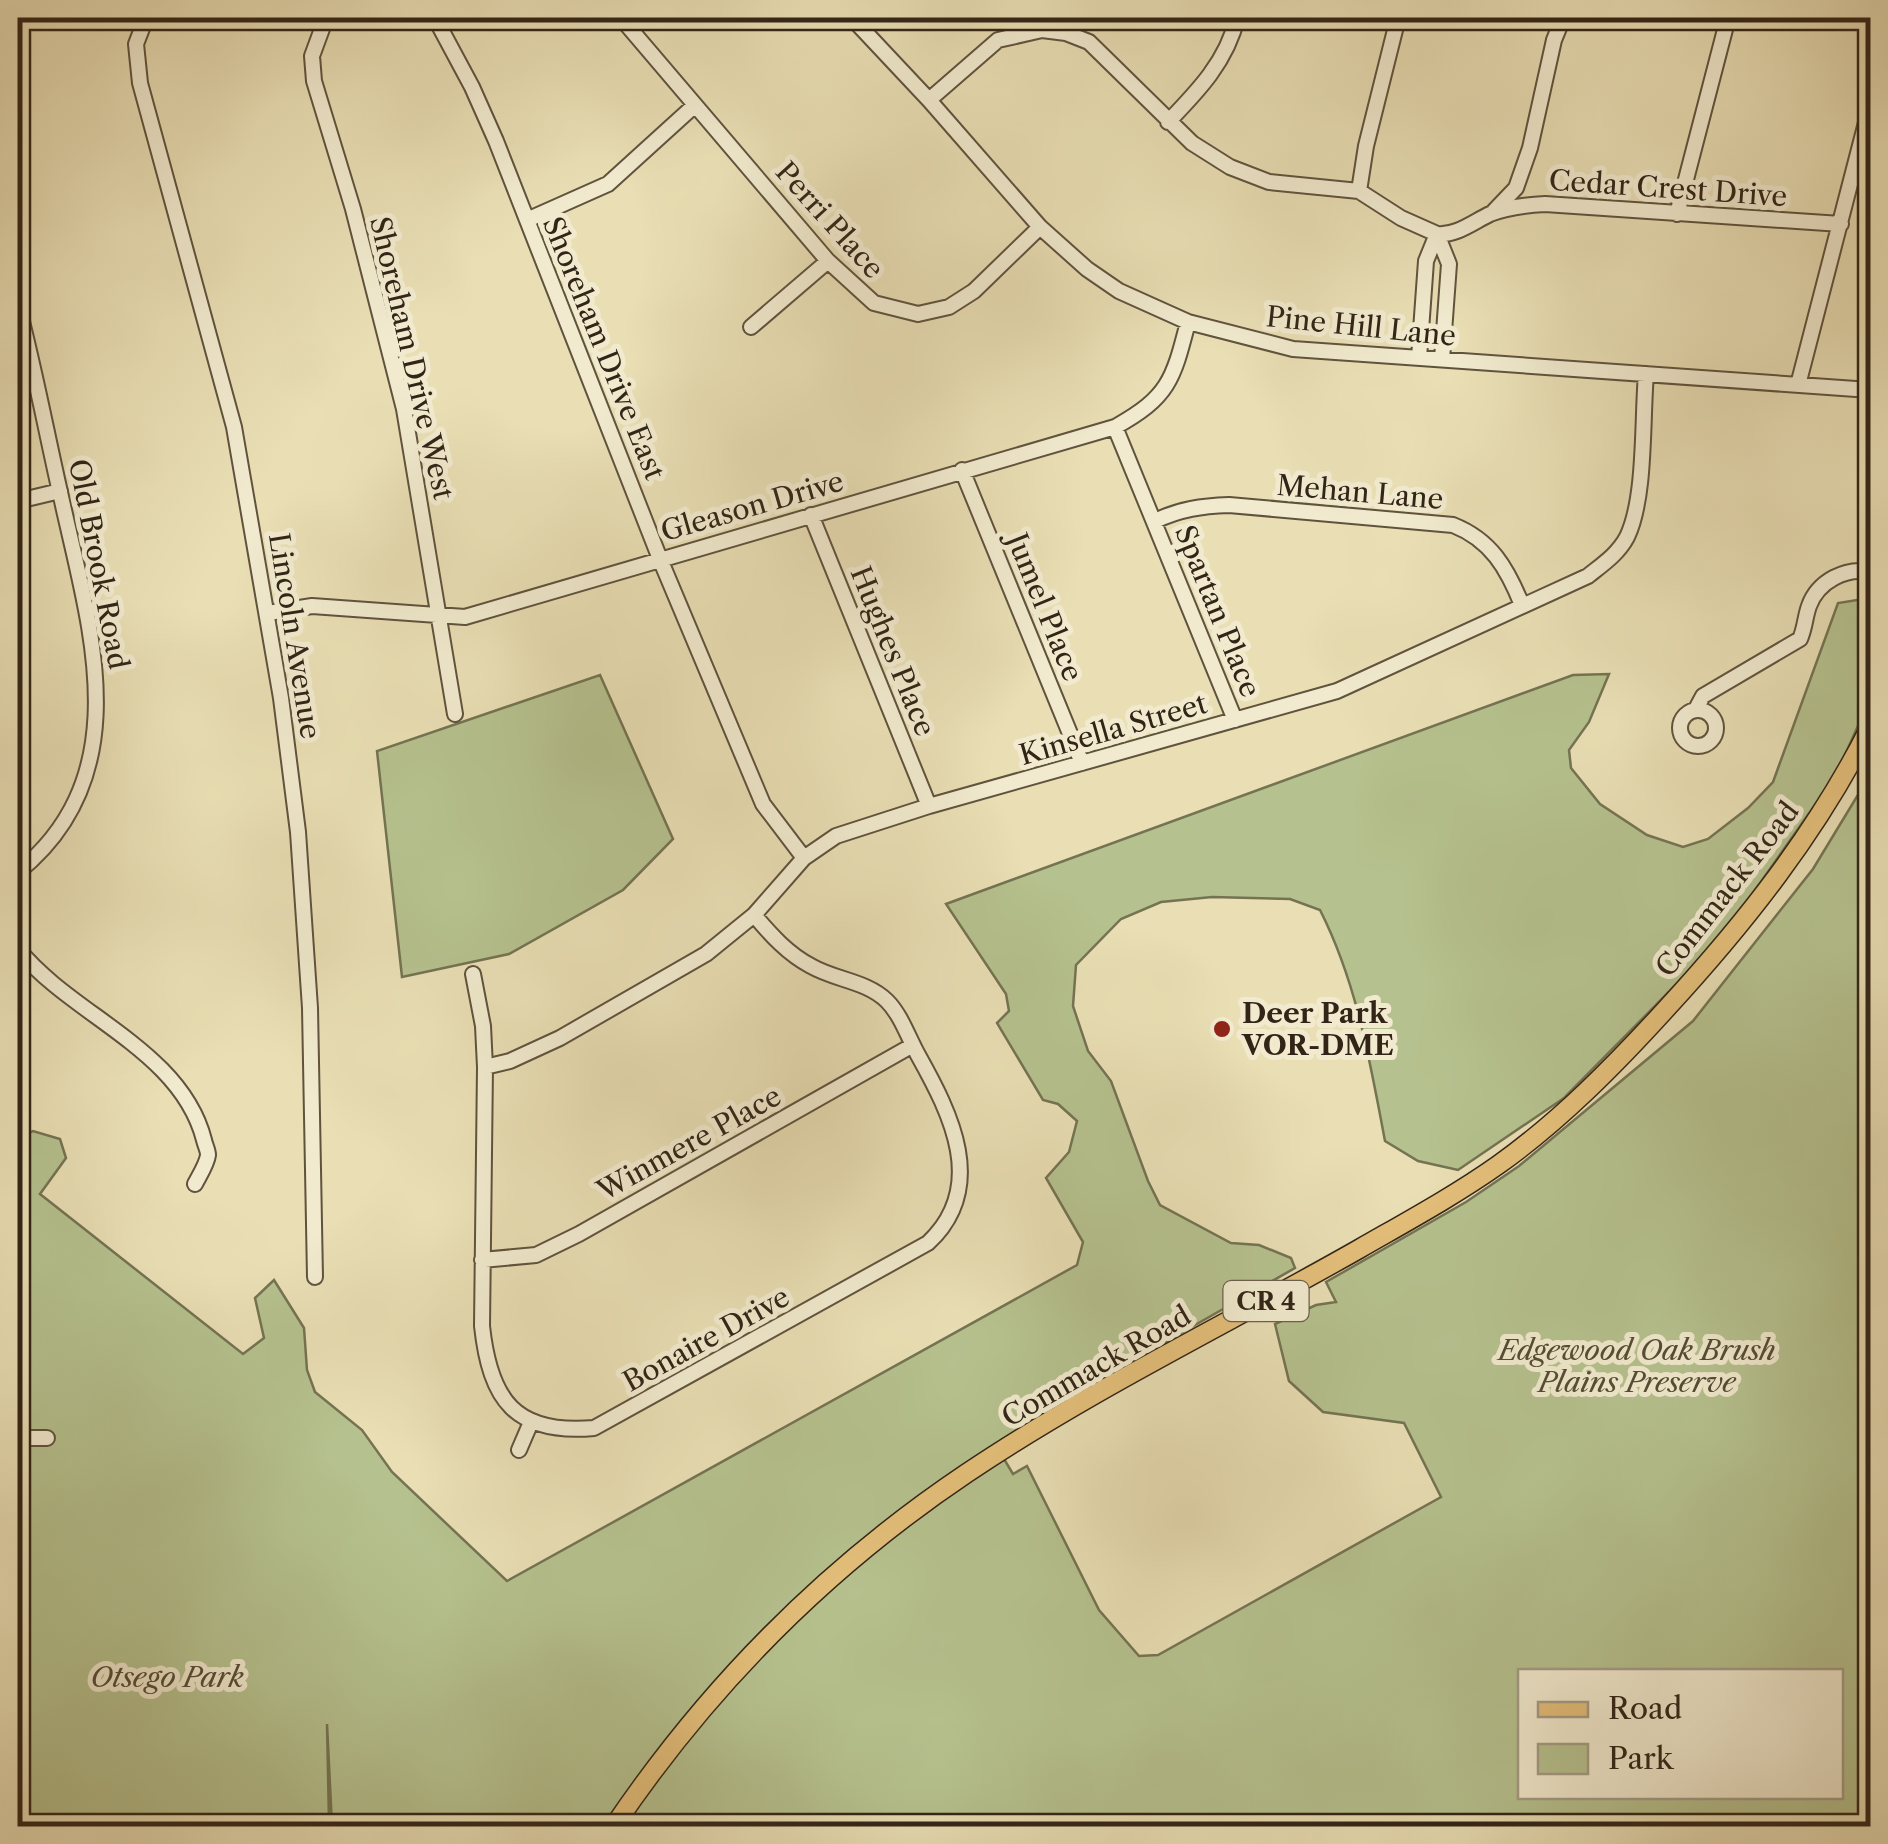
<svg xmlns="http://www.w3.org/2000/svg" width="1888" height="1844" font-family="'Libre Caslon Text',serif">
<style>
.green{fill:#b5c18e;stroke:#747352;stroke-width:2.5;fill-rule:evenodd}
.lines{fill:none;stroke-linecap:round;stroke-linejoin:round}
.minor-casing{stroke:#60533e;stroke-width:18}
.major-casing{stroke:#322517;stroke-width:21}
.minor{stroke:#f1eace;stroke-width:14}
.major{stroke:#e4bf7a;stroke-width:18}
.poi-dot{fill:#8f2418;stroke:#f1eace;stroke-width:4}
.labels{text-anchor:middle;stroke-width:10;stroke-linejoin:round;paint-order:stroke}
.shield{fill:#f1eace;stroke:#6b604e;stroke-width:2.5}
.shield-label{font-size:25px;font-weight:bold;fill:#322517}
.street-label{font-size:28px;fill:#322517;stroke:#f1eace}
.poi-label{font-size:28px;font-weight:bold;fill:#322517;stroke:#f1eace;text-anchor:start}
.park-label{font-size:28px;font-style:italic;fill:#534c35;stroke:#f1eace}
</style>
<rect width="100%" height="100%" fill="#e9deb4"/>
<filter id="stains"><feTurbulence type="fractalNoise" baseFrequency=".002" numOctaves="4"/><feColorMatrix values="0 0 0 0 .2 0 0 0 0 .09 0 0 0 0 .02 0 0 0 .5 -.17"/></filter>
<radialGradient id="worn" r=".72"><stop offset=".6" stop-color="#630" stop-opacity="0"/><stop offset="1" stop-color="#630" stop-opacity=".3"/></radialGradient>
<path class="green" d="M1870,598V699L1836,775L1720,940L1564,1098L1458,1170L1418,1161L1385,1141C1370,1062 1357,983 1320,910L1290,899L1212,897L1161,902L1121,919L1076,965L1073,1006L1088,1051L1111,1081L1148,1181L1160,1205L1231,1243L1259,1245L1291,1258L1295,1268L1090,1385L1005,1444L1004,1459L1013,1474L1027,1466L1099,1610L1139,1656L1158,1655L1441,1497L1404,1423L1323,1412L1289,1381L1275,1324L1316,1305L1336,1302L1326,1282L1466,1202L1519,1166L1693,1021L1813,869L1870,775V1826H332L327,1724L329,1823L326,1826H18V1138L33,1131L60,1139L66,1158L40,1194L243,1354L264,1338L255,1298L274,1280L304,1328L307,1370L315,1392L362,1430L392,1472L507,1581L1077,1265L1083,1242L1046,1178L1069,1152L1077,1121L1058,1104L1043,1100L997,1023L1009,1011L1006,994L946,904L1573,675L1609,674L1589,722L1569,750L1571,768L1600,804L1647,835L1683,847L1708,839L1748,808L1773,782L1838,603ZM1520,1672H1840V1796H1520Z
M600,675L673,839L623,890L509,954L402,977L377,751Z"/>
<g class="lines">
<defs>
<path id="minor" d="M146,18L136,44L140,83L234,427L281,698L298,832L310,1008L315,1277
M326,18L312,56L314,81L353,209L404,409L455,714
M435,18L472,87L496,141L660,559L763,804L804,858
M621,18L828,261L874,303L918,314L949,307L974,291L1040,227
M852,18L929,100L1040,227L1087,269L1119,291L1188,322L1293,349L1870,390
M929,100L998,40L1042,30L1066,33L1089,42L1192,143L1230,167L1269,182L1359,191L1401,218L1437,234L1449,264L1442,359
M1168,122C1198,91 1227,61 1237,18
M1359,191L1366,146L1398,18
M1494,211L1516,188L1530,148L1554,40L1563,18
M1677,214L1728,18
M527,220L608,184L695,105
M1437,234C1456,236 1473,222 1490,214C1507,207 1526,205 1545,204L1841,224
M18,306C35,370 47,436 62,501C90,628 139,775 18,872
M751,327L828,261
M1419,358L1426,261L1437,234
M1798,385L1870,107
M1115,427L1235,720
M962,470L1082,763
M18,501L60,491
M811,515L929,806
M1155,521C1180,509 1202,506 1229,505L1453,525C1491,540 1507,568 1522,605
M268,613L312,606L465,617L1115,427C1169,397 1173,380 1188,322
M1696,709L1703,696L1800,639C1805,628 1805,617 1809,606C1818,581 1846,567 1870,572
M1680 728a18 18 0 1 1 36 0a18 18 0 1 1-36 0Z
M18,949C72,1016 181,1050 204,1140C205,1145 208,1150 208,1155C207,1164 199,1176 195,1184
M473,974L483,1026L485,1067L482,1326C490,1400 515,1435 594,1428L928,1243C988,1187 951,1114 918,1055C908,1037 901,1015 887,1001C867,981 835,980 811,966C788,954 771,935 754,915
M485,1067L510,1061L560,1038L706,954L754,915L804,858L836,836L929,806L1337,691L1588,576C1603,564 1618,554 1627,537C1646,498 1642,419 1646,374
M482,1260L536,1255L579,1234L913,1045
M18,1438H47
M519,1450L531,1422"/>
<path id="major" d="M614,1826C708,1687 827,1567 967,1473C1092,1389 1229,1323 1359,1249C1406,1222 1454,1196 1498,1165C1560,1121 1615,1065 1666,1009C1746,922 1817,832 1870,727"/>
</defs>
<use href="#minor" class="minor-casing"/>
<use href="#major" class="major-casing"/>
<use href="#minor" class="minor"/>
<use href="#major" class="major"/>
</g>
<circle class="poi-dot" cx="1222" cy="1029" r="10"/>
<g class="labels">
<rect class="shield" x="1223.5" y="1281" width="85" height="40" rx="8"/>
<g class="shield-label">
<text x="1266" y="1310">CR 4</text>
</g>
<g class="street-label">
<text transform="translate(1668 188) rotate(4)" y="10">Cedar Crest Drive</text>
<text transform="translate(830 220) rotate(48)" y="10">Perri Place</text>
<text transform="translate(1361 326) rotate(6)" y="10">Pine Hill Lane</text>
<text transform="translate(604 348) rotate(68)" y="10">Shoreham Drive East</text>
<text transform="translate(412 358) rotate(77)" y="10">Shoreham Drive West</text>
<text transform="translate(1360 492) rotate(5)" y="10">Mehan Lane</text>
<text transform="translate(752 506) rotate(-16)" y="10">Gleason Drive</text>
<text transform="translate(99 564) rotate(79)" y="10">Old Brook Road</text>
<text transform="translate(1045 607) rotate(68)" y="10">Jumel Place</text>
<text transform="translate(1218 611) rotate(68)" y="10">Spartan Place</text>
<text transform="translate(295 636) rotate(81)" y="10">Lincoln Avenue</text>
<text transform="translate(893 651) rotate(68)" y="10">Hughes Place</text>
<text transform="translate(1113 729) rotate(-16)" y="10">Kinsella Street</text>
<text transform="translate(1727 889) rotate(-52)" y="10">Commack Road</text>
<text transform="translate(689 1143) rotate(-29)" y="10">Winmere Place</text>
<text transform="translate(706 1339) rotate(-29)" y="10">Bonaire Drive</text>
<text transform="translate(1096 1366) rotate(-30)" y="10">Commack Road</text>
</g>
<g class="poi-label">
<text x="1242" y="1023">Deer Park<tspan x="1242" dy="32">VOR-DME</tspan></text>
</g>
<g class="park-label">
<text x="1637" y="1360">Edgewood Oak Brush<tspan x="1637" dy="32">Plains Preserve</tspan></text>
<text x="167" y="1687">Otsego Park</text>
</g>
</g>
<rect width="1888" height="1844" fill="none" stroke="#e9deb4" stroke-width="60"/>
<rect x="20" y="20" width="1848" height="1804" fill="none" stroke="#322517" stroke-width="5"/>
<rect x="30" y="30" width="1828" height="1784" fill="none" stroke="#322517" stroke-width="2.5"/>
<rect x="1518" y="1669" width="325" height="130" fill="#f1eace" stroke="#a59b85" stroke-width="2.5"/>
<rect x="1538" y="1702" width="50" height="15" fill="#e4bf7a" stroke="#a59b85" stroke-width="2.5"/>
<text x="1608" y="1719" font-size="30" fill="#322517">Road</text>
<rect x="1538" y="1744" width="50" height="30" fill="#b5c18e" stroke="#a59b85" stroke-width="2.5"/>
<text x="1608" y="1769" font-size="30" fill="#322517">Park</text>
<rect width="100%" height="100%" filter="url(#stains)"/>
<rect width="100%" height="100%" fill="url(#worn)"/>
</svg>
